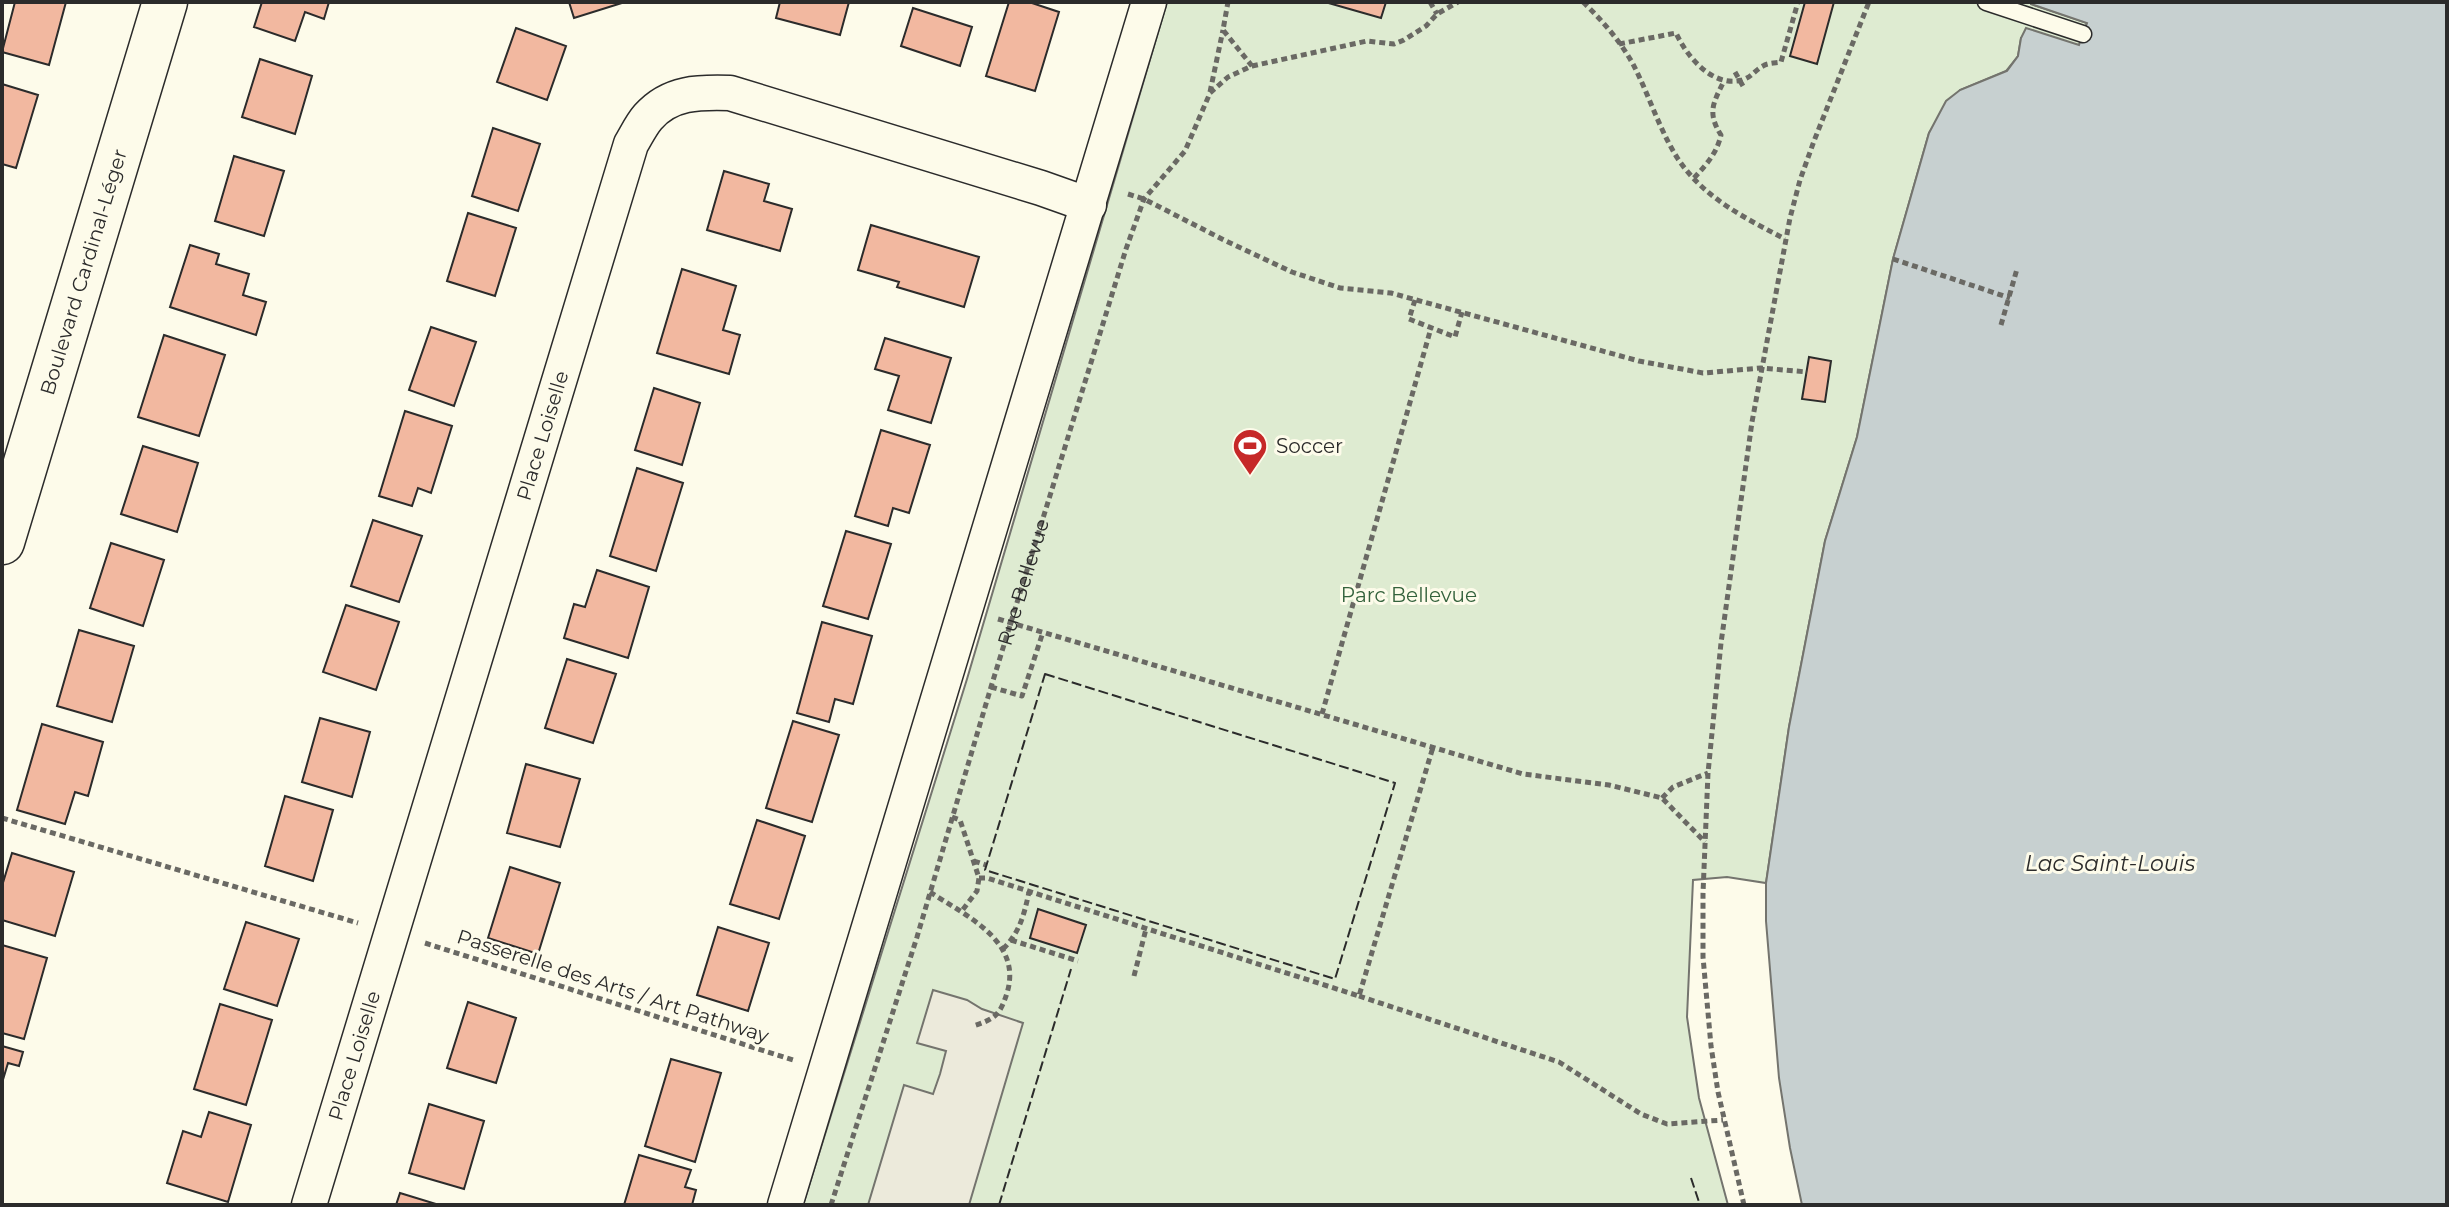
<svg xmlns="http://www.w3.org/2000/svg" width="2449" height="1207" font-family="Montserrat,sans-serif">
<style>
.green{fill:#deebd1;stroke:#74746e;stroke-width:2}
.parking{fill:#eceadb;stroke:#74746e;stroke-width:2}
.water{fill:#c7d0d0;stroke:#74746e;stroke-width:2}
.building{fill:#f2b8a0;stroke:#2b2b2b;stroke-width:2}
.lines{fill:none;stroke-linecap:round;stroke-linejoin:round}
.lane-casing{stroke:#2b2b2b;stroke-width:19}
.street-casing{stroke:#2b2b2b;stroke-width:37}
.secondary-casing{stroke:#2b2b2b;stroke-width:47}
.path{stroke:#6a6964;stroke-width:5;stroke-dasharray:6 4;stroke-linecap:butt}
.lane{stroke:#fdfbea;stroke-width:16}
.street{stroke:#fdfbea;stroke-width:34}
.secondary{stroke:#fdfbea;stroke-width:44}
.fence{stroke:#2b2b2b;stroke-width:2;stroke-dasharray:10 4;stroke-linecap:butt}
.labels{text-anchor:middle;stroke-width:6;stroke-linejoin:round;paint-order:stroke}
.street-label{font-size:20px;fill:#2b2b2b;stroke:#fdfbea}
.poi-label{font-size:20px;fill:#2b2b2b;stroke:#fdfbea;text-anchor:start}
.park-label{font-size:20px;fill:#34623c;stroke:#fdfbea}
.water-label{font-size:22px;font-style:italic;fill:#2b2b2b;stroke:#fdfbea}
</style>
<rect width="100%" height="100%" fill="#fdfbea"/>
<path class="green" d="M1167,2H2031V4L2087,23L2079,45L2021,38L2018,56L2006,71L1960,90L1929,133L1893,259L1857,437L1825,541L1789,727L1766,883L1727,877L1693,880L1687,1017L1699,1098L1728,1205H803L967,679Z"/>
<path class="parking" d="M933,990L967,1000L982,1009L1023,1023L969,1205H868L904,1085L933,1094L940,1074L946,1051L917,1043Z"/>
<path class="water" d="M2031,2H2447V1205H1802L1790,1148L1779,1078L1766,921V883L1789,727L1825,541L1857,437L1893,259L1929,133L1946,101L1960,90L2007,71L2018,56L2021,38L2026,28L2079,45L2087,23L2031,4Z"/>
<path class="building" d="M15,2H66L49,65L2,52Z
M262,2H329L324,19L305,12L295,41L254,27Z
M569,2H625L574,18Z
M780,2H849L840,35L776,18Z
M1009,2H1029L1059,12L1035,91L986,76Z
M1325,2H1386L1381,18Z
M1805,2H1834L1817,64L1790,56Z
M913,8L972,27L960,66L901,46Z
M516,28L566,46L547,100L497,82Z
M260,59L312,76L295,134L242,117Z
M2,84L38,95L16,168L2,164Z
M493,128L540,144L518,211L472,196Z
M234,156L284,171L264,236L215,221Z
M724,171L769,184L764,201L792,209L780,251L707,230Z
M468,213L516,228L495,296L447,281Z
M871,225L979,257L964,307L897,287L899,282L858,270Z
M190,245L219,254L216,264L249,274L243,295L266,302L256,335L170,307Z
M682,269L736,286L723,330L740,335L729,374L657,353Z
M431,327L476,342L454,406L409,390Z
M164,335L225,355L199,436L138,417Z
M885,338L951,358L931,423L888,410L899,376L875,369Z
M1809,357L1831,361L1825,402L1802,399Z
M654,388L700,403L682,465L635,450Z
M405,411L452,426L431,493L418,488L412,506L379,496Z
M881,430L930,445L909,513L893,508L888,526L855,516Z
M143,446L198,463L177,532L121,514Z
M637,468L683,483L656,571L610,556Z
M373,520L422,536L399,602L351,586Z
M846,531L891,544L868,619L823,606Z
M111,543L164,560L143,626L90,608Z
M597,570L649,587L628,658L564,638L574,604L585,607Z
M346,605L399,622L376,690L323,672Z
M822,622L872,636L853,704L835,699L829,722L797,713Z
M79,630L134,646L112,722L57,706Z
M567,659L616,674L593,743L545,728Z
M320,718L370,732L352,797L302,782Z
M793,721L839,735L812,822L766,808Z
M42,724L103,742L88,796L75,792L65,824L17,810Z
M526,764L580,779L560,847L507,833Z
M285,796L333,810L313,881L265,866Z
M757,820L805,836L779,919L730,904Z
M12,853L74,872L55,936L2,920V886Z
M510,867L560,883L538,954L488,938Z
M1038,909L1086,925L1077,953L1030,938Z
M246,922L299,939L277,1006L224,989Z
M718,927L769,943L748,1011L697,995Z
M2,945L47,958L24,1039L2,1033Z
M468,1002L516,1018L496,1083L447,1068Z
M220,1004L272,1020L246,1105L194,1089Z
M2,1046L23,1052L19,1066L8,1063L2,1083Z
M671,1059L721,1073L695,1162L645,1146Z
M429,1104L484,1121L464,1189L409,1173Z
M209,1112L251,1125L228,1202L167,1183L183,1131L201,1137Z
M639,1155L691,1170L685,1187L696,1190L692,1205H624Z
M400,1193L436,1204V1205H396Z"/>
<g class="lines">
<defs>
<path id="lane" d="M1986,2L2083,34"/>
<g id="street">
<path id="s2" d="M309,1205L631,144C636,136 641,125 648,117C670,92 699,92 730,93L1041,188L1089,205"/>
<path d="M785,1205L1149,2"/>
</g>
<g id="secondary">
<path id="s3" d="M2,542L165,2"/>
</g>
</defs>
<use href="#lane" class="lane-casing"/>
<use href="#street" class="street-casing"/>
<use href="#secondary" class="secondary-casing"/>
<g class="path">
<path d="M1430,2L1437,14"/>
<path d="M1583,2C1602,20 1620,41 1633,64C1649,95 1659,129 1678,159C1704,198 1745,218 1785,239"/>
<path d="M1619,44L1676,33C1687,57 1713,88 1742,80C1752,77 1755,70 1763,66C1767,63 1776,63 1781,62L1798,2"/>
<path d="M1252,66L1367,41L1394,44L1404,40L1426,26L1437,14L1458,2"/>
<path d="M1735,72L1743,86"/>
<path d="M1210,92L1223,30"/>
<path d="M1694,178C1706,165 1717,153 1721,135C1707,113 1713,103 1724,81"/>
<path d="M1128,194L1144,199L1224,240L1292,272L1340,288L1391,293L1639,361L1703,373L1761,368L1807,372"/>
<path d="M1893,259L2010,298"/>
<path d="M1415,300L1409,319L1455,337L1462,312"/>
<path d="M2001,325L2017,269"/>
<path d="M998,619L1523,774L1609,785L1662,798L1705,842"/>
<path d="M991,687L1022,696L1043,632"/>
<path d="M1322,714L1431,328"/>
<path d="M1662,798L1673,787L1708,773"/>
<path d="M952,817L960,820L979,878L977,891L961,912"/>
<path d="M2,818L358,923"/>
<path d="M974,861L986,865"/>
<path d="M979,878H987L1359,996L1433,747"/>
<path d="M930,892C966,916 1023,941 1007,993C1000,1015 995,1019 973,1026"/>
<path d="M1011,940L1078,961"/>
<path d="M425,943L793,1060"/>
<path d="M1003,949C1020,932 1024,915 1029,892"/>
<path d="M1134,976L1146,929"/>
<path d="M1359,996L1559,1062L1641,1114L1667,1124L1723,1120"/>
<path id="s1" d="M831,1205L917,937L991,687L1126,249L1144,199L1185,151L1210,93L1228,77L1252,66L1223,30L1228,2"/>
<path d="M1744,1205L1718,1092L1711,1046L1703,957V893L1708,773L1721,643L1752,422L1790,218L1800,180L1814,141L1869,2"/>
</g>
<use href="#lane" class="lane"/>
<use href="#street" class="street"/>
<use href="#secondary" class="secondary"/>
<path class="fence" d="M1045,674L1395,783L1335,979L985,870Z
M1691,1178L1700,1205
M999,1205L1071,969"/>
</g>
<defs>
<symbol id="stadium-pin" viewBox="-11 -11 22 30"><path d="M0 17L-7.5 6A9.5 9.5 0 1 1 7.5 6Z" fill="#c62828" stroke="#fdfbea"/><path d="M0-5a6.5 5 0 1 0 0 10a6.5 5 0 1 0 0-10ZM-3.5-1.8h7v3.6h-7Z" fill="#fff"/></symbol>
</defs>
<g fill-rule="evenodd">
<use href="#stadium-pin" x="1230" y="426" width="40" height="54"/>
</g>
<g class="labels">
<g class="street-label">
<text dy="7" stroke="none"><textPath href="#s3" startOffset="282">Boulevard Cardinal-Léger</textPath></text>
<text dy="7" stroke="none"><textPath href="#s2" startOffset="804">Place Loiselle</textPath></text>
<text dy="7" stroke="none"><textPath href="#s1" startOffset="652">Rue Bellevue</textPath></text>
<text transform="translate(613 986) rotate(18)" y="7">Passerelle des Arts / Art Pathway</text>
<text dy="7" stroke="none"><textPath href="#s2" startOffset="156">Place Loiselle</textPath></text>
</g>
<g class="poi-label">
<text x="1276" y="453">Soccer</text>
</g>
<g class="park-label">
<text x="1409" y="602">Parc Bellevue</text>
</g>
<g class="water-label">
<text x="2110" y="871">Lac Saint-Louis</text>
</g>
</g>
<rect width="2449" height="1207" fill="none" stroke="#2b2b2b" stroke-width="8"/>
</svg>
